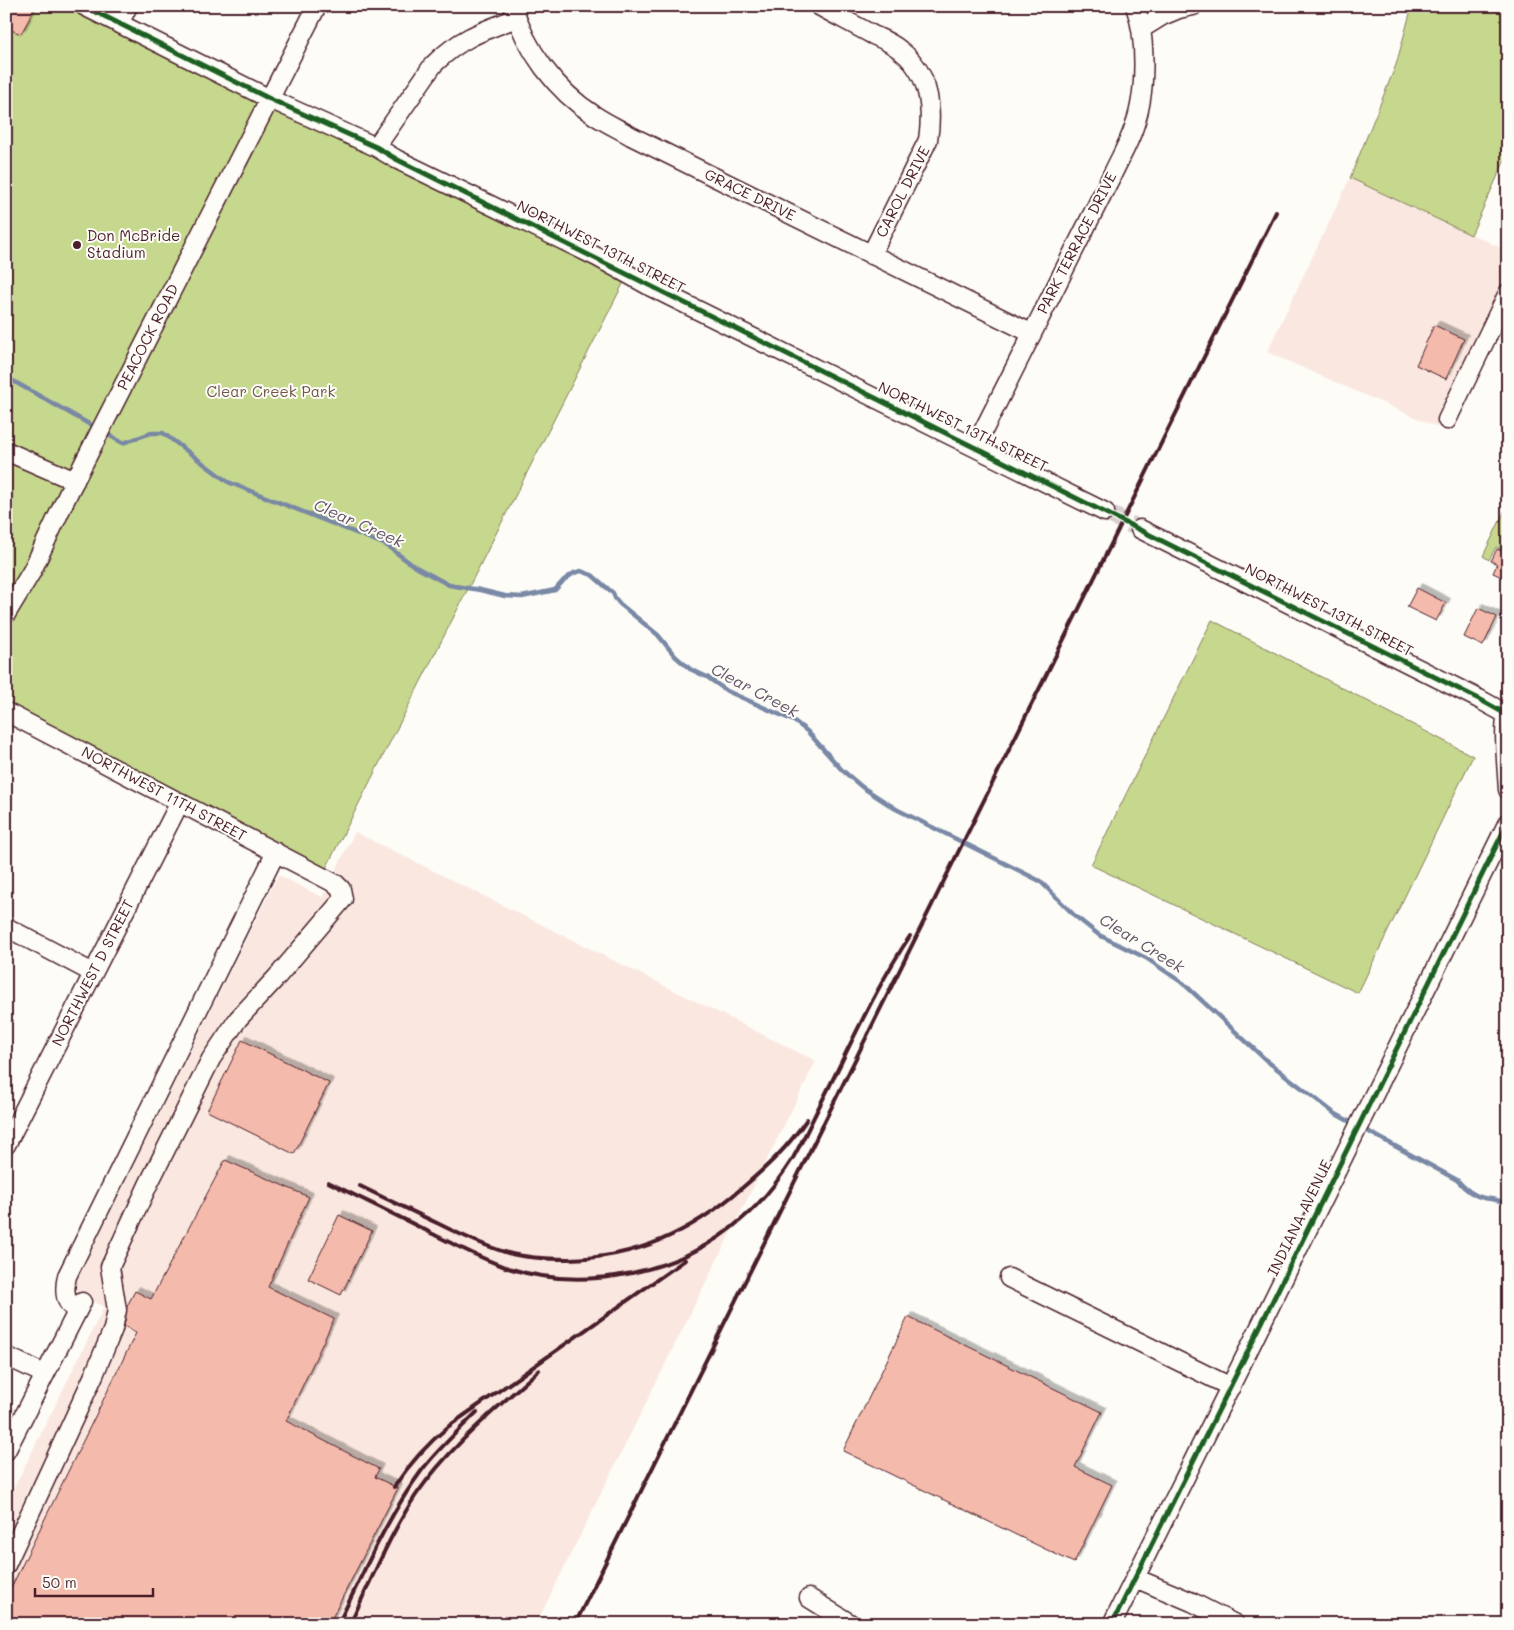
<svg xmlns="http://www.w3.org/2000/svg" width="1514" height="1630" font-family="Mali,sans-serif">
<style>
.built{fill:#fae8e0}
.green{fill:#c6d88d;stroke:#887c5c}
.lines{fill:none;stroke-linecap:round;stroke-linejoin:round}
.stream{stroke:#7988a5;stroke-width:4.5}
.building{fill:#f4baab;stroke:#4a1f2b;filter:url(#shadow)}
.minor-tunnel{stroke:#d9d0ce;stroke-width:18;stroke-dasharray:18 9;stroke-linecap:butt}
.minor-casing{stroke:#4a1f2b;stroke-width:21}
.minor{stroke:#fdfcf7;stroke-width:18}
.rail{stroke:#4a1f2b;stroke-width:4}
.cycleway-casing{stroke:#fdfcf7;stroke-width:8}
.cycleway{stroke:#1b5e20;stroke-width:5}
.poi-dot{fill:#4a1f2b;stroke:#fdfcf7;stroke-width:2}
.labels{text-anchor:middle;stroke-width:4;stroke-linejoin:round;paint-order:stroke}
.street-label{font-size:15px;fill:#4a1f2b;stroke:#fdfcf7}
.poi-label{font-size:15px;fill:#4a1f2b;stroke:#fdfcf7;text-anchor:start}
.park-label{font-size:15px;fill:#6f5648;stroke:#fdfcf7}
.water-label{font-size:16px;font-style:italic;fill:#625468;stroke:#fdfcf7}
</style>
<defs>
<filter id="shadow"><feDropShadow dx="4.5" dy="-4.5" stdDeviation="0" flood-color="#0004"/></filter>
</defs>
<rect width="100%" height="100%" fill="#fdfcf7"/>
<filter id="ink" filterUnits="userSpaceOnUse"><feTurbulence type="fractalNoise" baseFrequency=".02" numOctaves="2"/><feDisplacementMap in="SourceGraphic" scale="10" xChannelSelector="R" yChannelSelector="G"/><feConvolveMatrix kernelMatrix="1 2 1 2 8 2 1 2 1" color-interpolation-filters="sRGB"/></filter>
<g filter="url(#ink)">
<path class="built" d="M1350,178L1508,251V281L1437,427L1267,352Z
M355,832L816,1061L536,1624H6V1504L104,1307L71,1290L278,875L322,897Z"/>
<path class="green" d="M6,6H84L628,274L322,876L6,712Z
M1412,6H1508V153L1471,235L1350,178L1396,65Z
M1508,504V543L1504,551L1496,547L1489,560L1483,556Z
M1212,620L1473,756L1358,993L1091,865Z"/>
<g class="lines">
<path class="stream" d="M6,377L96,428
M103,432L123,443L151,433H163L228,482L386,545L414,566L449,585L480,590L505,596L522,597L555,590L564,580L574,573L581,571L592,575L607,588L613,593L615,598L620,604L658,635L675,656L690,669L707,677L727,691L794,721L807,731L842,770L862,787L896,809L1040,881L1075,916L1099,935L1146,958L1184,984L1267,1061L1334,1113L1356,1125
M1362,1128L1457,1180C1464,1188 1473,1196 1484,1198C1495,1200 1498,1199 1508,1205"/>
</g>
<path class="building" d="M6,6H36L21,34L6,28Z
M1434,325L1464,339L1446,379L1416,365Z
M1508,541V580L1493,573L1497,564L1491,561L1497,549L1503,552Z
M1417,588L1446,603L1436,621L1407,607Z
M1478,608L1497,617L1483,646L1464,637Z
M242,1040L329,1083L294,1154L207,1111Z
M225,1160L309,1197L268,1287L334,1319L286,1421L379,1469L375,1477L398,1488L329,1624H6V1598L136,1333L124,1326L127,1306L135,1291L151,1299Z
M339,1215L372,1231L341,1295L308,1279Z
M908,1317L1102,1412L1075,1467L1112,1485L1074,1563L843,1451Z"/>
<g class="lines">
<path class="minor-tunnel" d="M1105,512L1140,529"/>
<defs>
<path id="minor" d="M84,6L270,99L376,147L396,159L597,257L651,287L1105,512
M513,6C525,49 556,91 594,115C606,123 619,129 631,136L1031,333
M819,6C837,16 855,25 873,35C882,39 892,43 900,50C929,72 933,107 928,140L871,255
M119,24L128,6
M1141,29L1162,16L1179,9L1193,6
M376,147L433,65C460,38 482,31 517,18
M1447,420L1508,293
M975,447L1113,173C1120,158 1129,143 1134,127C1146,95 1147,38 1135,6
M6,451L75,481
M1140,529L1479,699L1508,715
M6,614L32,571L69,492L317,6
M1508,709C1502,724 1507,772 1508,790
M6,712L336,884L341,889L343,899L276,978L238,1019L211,1059L148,1185L110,1267L117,1310L113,1329L94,1375L6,1565
M6,927L93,973
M6,1145L180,802
M1009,1278L1231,1387
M77,1311C64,1304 64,1289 67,1276L276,852
M6,1356L44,1374
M6,1451L82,1302
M1135,1578L1192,1602L1235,1624
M809,1598L851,1624
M1112,1624L1246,1355L1508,822"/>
</defs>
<use href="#minor" class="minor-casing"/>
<use href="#minor" class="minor"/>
<path class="rail" d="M328,1182C362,1199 396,1215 429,1232C455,1245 481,1259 508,1268C586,1293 682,1273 743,1218C763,1201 779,1180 793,1158C804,1139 813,1118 823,1099C851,1044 876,987 910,936
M360,1186C386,1199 412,1211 439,1224C461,1235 484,1246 508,1253C527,1258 548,1259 568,1259C637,1258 691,1232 742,1188C769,1165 787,1148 807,1119
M394,1487C410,1463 427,1444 449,1426L685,1260
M338,1624C364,1572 387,1517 422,1470C438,1449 458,1431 477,1412
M350,1624C371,1581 390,1534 416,1495C449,1447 496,1409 539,1370
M575,1624L1276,212"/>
<defs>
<path id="cycleway" d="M84,6L270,99L376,147L396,159L1479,699L1506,714
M1508,709C1502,724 1507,772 1508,790
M1112,1624L1246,1355L1508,822"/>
</defs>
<use href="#cycleway" class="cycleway-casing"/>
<use href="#cycleway" class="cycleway"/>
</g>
</g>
<circle class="poi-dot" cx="77" cy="245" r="5"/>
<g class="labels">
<g class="street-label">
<text transform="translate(903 192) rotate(-63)" y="5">CAROL DRIVE</text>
<text transform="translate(750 195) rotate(26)" y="5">GRACE DRIVE</text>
<text transform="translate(1077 243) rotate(-63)" y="5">PARK TERRACE DRIVE</text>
<text transform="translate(601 247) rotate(27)" y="5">NORTHWEST 13TH STREET</text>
<text transform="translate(148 337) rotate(-63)" y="5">PEACOCK ROAD</text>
<text transform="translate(963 427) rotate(26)" y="5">NORTHWEST 13TH STREET</text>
<text transform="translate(1329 610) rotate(27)" y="5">NORTHWEST 13TH STREET</text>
<text transform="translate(164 794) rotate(28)" y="5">NORTHWEST 11TH STREET</text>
<text transform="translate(93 973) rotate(-63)" y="5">NORTHWEST D STREET</text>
<text transform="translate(1300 1218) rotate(-64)" y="5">INDIANA AVENUE</text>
</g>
<g class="poi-label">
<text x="87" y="241">Don McBride<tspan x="87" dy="17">Stadium</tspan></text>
</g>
<g class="park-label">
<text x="271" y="397">Clear Creek Park</text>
</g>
<g class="water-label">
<text transform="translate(359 523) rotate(24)" y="6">Clear Creek</text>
<text transform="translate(755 690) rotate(28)" y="6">Clear Creek</text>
<text transform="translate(1142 943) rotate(32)" y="6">Clear Creek</text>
</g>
</g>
<rect width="1514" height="1630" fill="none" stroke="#fdfcf7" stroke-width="25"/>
<rect x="12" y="12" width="1489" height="1605" fill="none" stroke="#4a1f2b" stroke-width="2" filter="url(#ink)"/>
<path d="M35 1588v8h118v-8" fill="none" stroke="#4a1f2b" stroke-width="2.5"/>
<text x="42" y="1588" font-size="15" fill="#4a1f2b" stroke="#fdfcf7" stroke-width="4" paint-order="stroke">50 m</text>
</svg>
